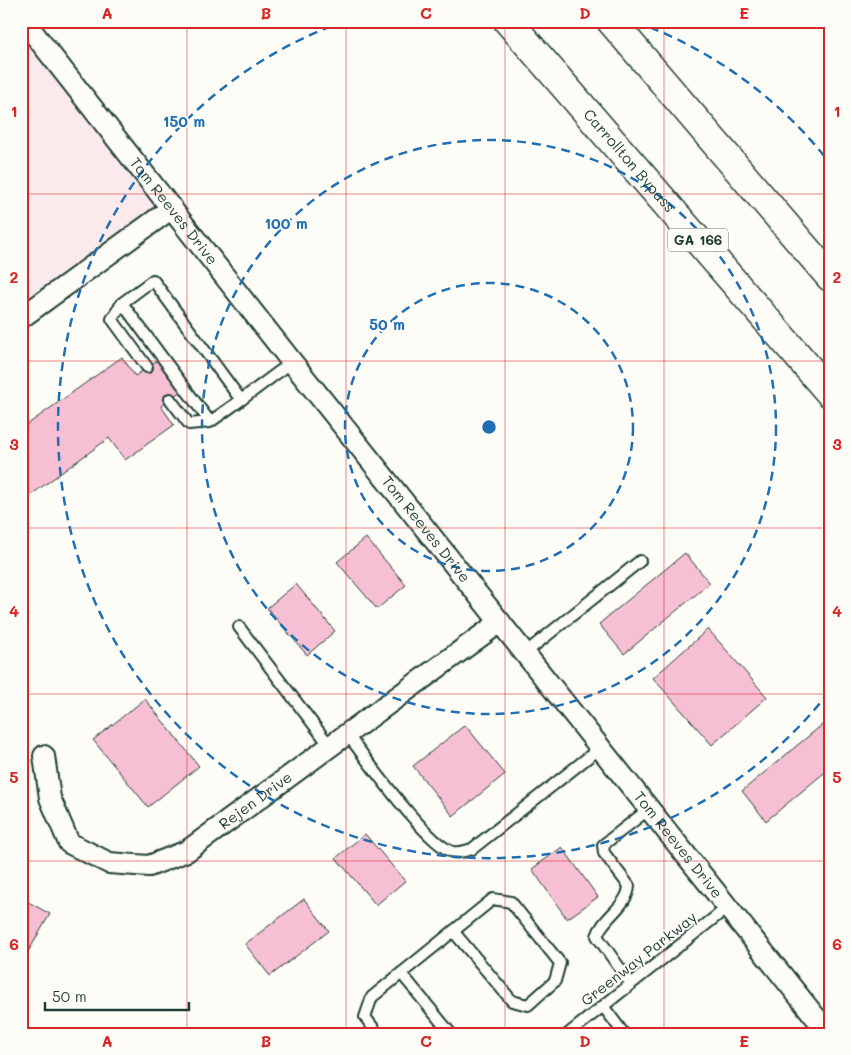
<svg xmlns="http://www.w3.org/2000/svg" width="851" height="1055" font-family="Mali,sans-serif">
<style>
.built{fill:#fbeaec}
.building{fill:#f7bfd4;stroke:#1f3d34}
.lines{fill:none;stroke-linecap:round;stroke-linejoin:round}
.service-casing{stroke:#1f3d34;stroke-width:14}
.minor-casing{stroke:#1f3d34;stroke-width:24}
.primary-casing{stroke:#1f3d34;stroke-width:31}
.service{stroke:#fdfcf7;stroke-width:10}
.minor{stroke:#fdfcf7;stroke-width:20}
.primary{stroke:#fdfcf7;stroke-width:28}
.grid{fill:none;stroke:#d62828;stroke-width:1;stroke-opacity:0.55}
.ring{fill:none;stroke:#1f6fb2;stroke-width:2.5;stroke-dasharray:9 6}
.labels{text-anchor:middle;stroke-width:4;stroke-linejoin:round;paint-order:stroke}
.shield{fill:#fdfcf7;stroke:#62766e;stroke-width:1}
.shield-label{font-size:14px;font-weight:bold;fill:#1f3d34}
.street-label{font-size:15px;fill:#1f3d34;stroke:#fdfcf7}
.centre{fill:#1f6fb2;stroke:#fdfcf7;stroke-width:2.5}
.ring-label{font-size:15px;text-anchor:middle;font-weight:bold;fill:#1f6fb2;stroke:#fdfcf7;stroke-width:4;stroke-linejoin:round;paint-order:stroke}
.neatline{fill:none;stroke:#d62828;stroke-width:2}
.grid-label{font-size:16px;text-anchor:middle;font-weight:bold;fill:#d62828}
</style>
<rect width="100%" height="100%" fill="#fdfcf7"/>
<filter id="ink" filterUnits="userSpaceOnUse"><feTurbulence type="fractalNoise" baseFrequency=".02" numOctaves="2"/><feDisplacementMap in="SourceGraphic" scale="10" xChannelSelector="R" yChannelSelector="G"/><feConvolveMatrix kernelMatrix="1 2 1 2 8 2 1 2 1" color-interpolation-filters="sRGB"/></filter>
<g filter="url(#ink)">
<path class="built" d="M21,31L172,208L21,318Z"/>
<path class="building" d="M122,357L135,376L159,359L182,390L161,406L174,425L125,460L109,438L21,502V429Z
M366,538L406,585L377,609L337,562Z
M685,553L710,583L624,654L599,624Z
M296,584L335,631L307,655L267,608Z
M708,629L767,697L712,745L653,678Z
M145,699L199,766L148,807L93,740Z
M828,720L830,722V768L766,821L742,791Z
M465,725L505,774L453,816L413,766Z
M365,834L405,881L376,905L336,858Z
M562,847L598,897L567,919L532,869Z
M21,898L50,914L21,964Z
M304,899L329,931L270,976L245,944Z"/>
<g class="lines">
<defs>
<path id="service" d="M122,303L210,422
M147,367L112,319L122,303L153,280L241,400L292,362
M170,399L189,424L210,422L241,400
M239,627L330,746
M525,653L640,561
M347,734C366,758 427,845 453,852C459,853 466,851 472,849L600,748
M401,973L451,1034
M631,984L597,936C603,917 628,906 629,886L604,853L603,845L649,809
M603,1006L624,1034
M378,1034L365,1017L372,997L493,899L511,902L560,963L555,981L528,1005L512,1001L453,931
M568,1034L728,907"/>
<g id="minor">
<path id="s1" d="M24,21L292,362L829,1034"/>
<path d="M21,318L172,208"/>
<path id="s2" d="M44,756L50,798L69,843L109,863L149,866L187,851L500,622"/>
</g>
<g id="primary">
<path id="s3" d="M508,21L830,393"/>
<path d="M611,21L830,277"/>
</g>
</defs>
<use href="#service" class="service-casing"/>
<use href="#minor" class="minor-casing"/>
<use href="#primary" class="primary-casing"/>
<use href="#service" class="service"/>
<use href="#minor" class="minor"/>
<use href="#primary" class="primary"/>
</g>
</g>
<path class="grid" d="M187,21V1034M346,21V1034M505,21V1034M664,21V1034M21,194H830M21,361H830M21,528H830M21,694H830M21,861H830"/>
<g class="ring">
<circle cx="489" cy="427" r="144"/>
<circle cx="489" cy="427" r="287"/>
<path d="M829 692A431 431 0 1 1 342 22M636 22A431 431 0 0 1 829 162"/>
</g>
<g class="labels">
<rect class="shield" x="668" y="228.5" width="60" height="23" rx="4"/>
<g class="shield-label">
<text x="698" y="245">GA 166</text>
</g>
<g class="street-label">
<text dy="5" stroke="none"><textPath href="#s3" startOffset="185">Carrollton Bypass</textPath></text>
<text dy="5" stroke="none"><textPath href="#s1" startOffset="242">Tom Reeves Drive</textPath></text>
<text dy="5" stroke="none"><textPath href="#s1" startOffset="648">Tom Reeves Drive</textPath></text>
<text dy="5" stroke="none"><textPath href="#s2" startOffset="302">Rejen Drive</textPath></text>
<text dy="5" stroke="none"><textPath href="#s1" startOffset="1052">Tom Reeves Drive</textPath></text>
<text transform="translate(639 959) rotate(-38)" y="5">Greenway Parkway</text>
</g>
</g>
<circle cx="489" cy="427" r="8" class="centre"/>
<g class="ring-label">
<text x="184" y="127">150 m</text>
<text x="286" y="229">100 m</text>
<text x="387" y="330">50 m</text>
</g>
<rect width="851" height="1055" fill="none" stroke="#fdfcf7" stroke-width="55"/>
<path d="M45 1002v8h144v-8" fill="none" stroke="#1f3d34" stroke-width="2.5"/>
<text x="52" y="1002" font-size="15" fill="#1f3d34" stroke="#fdfcf7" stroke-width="4" paint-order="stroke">50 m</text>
<rect x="28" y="28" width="796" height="1000" class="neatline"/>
<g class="grid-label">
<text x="107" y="19">A</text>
<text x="266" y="19">B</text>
<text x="426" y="19">C</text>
<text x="585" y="19">D</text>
<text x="744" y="19">E</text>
<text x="14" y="117">1</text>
<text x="837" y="117">1</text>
<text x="14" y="283">2</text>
<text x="837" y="283">2</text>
<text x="14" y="450">3</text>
<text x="837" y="450">3</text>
<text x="14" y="617">4</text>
<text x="837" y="617">4</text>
<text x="14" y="783">5</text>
<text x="837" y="783">5</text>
<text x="14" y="950">6</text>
<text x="837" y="950">6</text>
<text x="107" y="1047">A</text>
<text x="266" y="1047">B</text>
<text x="426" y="1047">C</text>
<text x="585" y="1047">D</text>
<text x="744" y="1047">E</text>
</g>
</svg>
